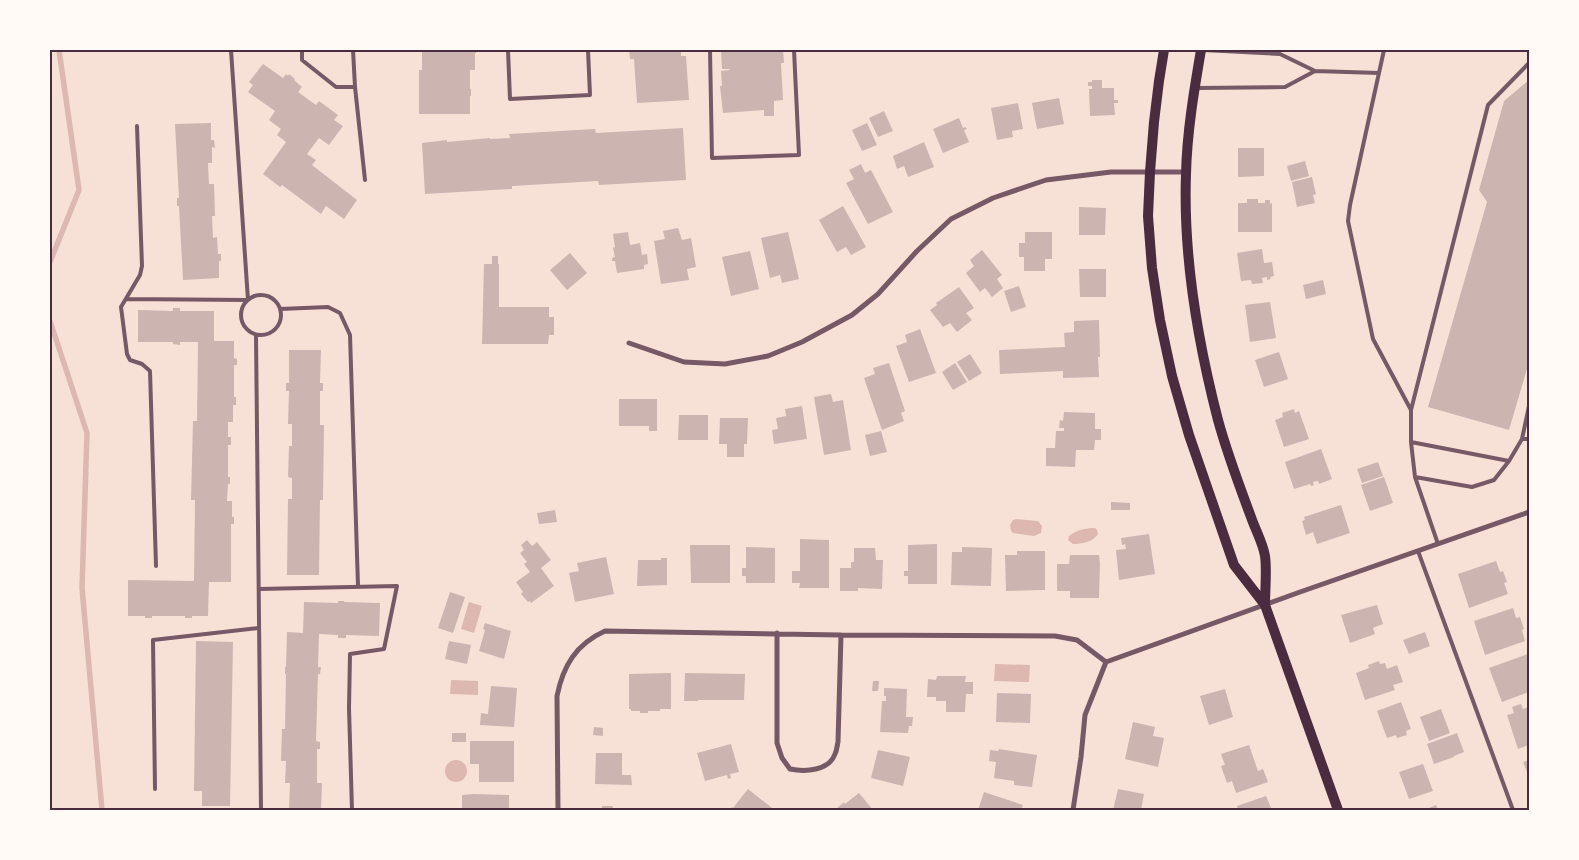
<svg xmlns="http://www.w3.org/2000/svg" width="1579" height="860" font-family="'Zilla Slab',serif">
<style>
.water{fill:#dcb8b0}
.lines{fill:none;stroke-linecap:round;stroke-linejoin:round}
.stream{stroke:#dcb8b0;stroke-width:5.5}
.building{fill:#ccb4b1}
.service{stroke:#755966;stroke-width:4}
.minor{stroke:#755966;stroke-width:5}
.secondary{stroke:#4a2c40;stroke-width:10}
.neatline{fill:none;stroke:#4a2c40;stroke-width:2}
</style>
<rect width="100%" height="100%" fill="#f7e1d7"/>
<path class="water" d="M1016,519L1038,521L1042,526L1041,533L1034,536L1013,533L1011,531L1010,525L1013,520Z
M1095,528L1097,530L1098,534C1093,542 1082,544 1073,544L1068,540L1069,536C1077,530 1085,528 1095,528Z
M469,602L482,606L474,633L461,629Z
M995,664L1030,665L1029,682L994,681Z
M451,680L478,681V695L450,694Z
M445 771a11 11 0 1 1 22 0a11 11 0 1 1-22 0Z"/>
<g class="lines">
<path class="stream" d="M50,262L79,190L59,50
M50,321L87,433L82,588L102,810"/>
</g>
<path class="building" d="M422,50H476V53H475V70H470V89H471V96H470V114H419V70H422Z
M629,50H681V56H686L689,100L637,103L634,59H630Z
M721,50H783L784,63H781L783,100L774,101V116H764V110L723,113L720,86H722L721,71L730,70L729,69H722Z
M263,64L283,78L286,74L288,76L289,74L295,79L294,80L302,87L298,92L316,105L319,101L338,115L334,120L343,126L329,145L319,138L307,154L316,160L312,165L357,200L344,219L326,206L321,214L282,185L280,187L263,174L286,142L277,135L281,129L269,120L275,111L248,92L253,85L249,82Z
M1092,80H1102V88H1114V100H1118V103H1114L1115,115L1090,116L1089,89H1092V86H1088V82H1092Z
M1529,80V362L1509,430L1428,407L1487,202L1479,190L1504,101Z
M1059,98L1064,124L1037,129L1032,103Z
M1018,103L1023,129L1012,131L1013,137L997,140L991,108Z
M884,111L893,131L878,137L869,118Z
M959,118L963,128L965,127L967,129L964,130L969,142L943,153L933,129Z
M211,123V140H214L215,148L212,147V163H208L209,184H214L215,216H212L213,238L217,237L218,254H221V261H219V278L183,280L179,206H177V198H179L175,124Z
M867,123L877,145L862,151L852,130Z
M683,128L686,180L599,185L598,181L512,186V189L425,194L422,143L447,140V142L490,138V139L510,138L509,134L595,129L596,133Z
M924,142L934,167L908,177L904,166L897,169L893,156Z
M1238,148H1264V176L1238,177Z
M1305,161L1309,176L1291,181L1287,166Z
M861,164L865,173L871,170L893,212L868,224L846,183L854,179L849,170Z
M1312,177L1316,194L1313,195L1315,203L1297,207L1292,182Z
M1247,199H1258V203H1265V200H1270V204L1272,203V232H1238V203H1247Z
M843,206L866,247L851,255L846,247L837,252L819,220Z
M1079,207L1106,208L1105,235H1079Z
M678,228L682,240L691,238L696,267L687,269L689,280L661,284L654,241L665,239L663,231Z
M628,232L630,245L640,243L642,255L647,254L648,264L644,265V269L617,273L615,261H612V258L615,257L613,248L615,247L613,234Z
M788,232L799,279L782,283L780,275L770,278L761,238Z
M1025,232H1052V259H1045V271H1024V257H1019V243H1025Z
M1262,249L1264,263L1272,262L1274,276L1270,277L1271,279L1267,280V277L1262,278L1263,283L1252,284L1251,280L1241,281L1237,253Z
M982,250L1002,275L997,279L1003,288L992,297L985,288L980,292L966,273L974,266L970,260Z
M750,251L759,289L731,296L722,257Z
M570,253L587,273L567,290L550,270Z
M492,256H498V264H499V307H549V317H554V335H549L548,344H482L484,264H492Z
M1079,269H1106V297H1080Z
M1323,280L1326,294L1306,299L1303,285Z
M1019,286L1026,307L1011,312L1004,291Z
M959,287L974,308L966,313L972,320L957,332L950,323L943,327L930,310L937,305L936,303Z
M1270,302L1276,338L1250,342L1245,305Z
M173,308H180V311H214V341H234V358L237,359V365H234V397H236V405H233V422H228V437H231V445H228V477H230V484H228L227,501H232V517H234V524H231V582H209L208,616H192V618H185V616H152V618H145V616H128V580L194,581L195,500H191L193,421H197L198,342H180V345L173,344V342H138V310L173,311Z
M1099,320L1100,357H1098L1099,377L1063,378V371L1000,374L999,350L1065,347L1064,333L1074,332V321Z
M920,329L936,373L909,382L896,346L907,342L905,335Z
M289,350H321L320,383H323V391H320V425H324L323,500H320L319,575H287L288,499H292V478L288,477L289,446H292V424H288L289,391H286V383H289Z
M1279,352L1288,379L1264,387L1255,360Z
M970,354L982,373L969,381L957,362Z
M889,363L905,411L901,413L904,421L882,430L864,378L875,374L873,368Z
M955,363L967,382L953,390L942,372Z
M831,394L833,402L843,400L851,450L824,455L814,397Z
M619,399H657V431H649V426H619Z
M802,406L807,439L774,444L772,430L778,429L776,418L786,416L785,409Z
M1294,409L1295,413L1299,411L1309,439L1284,447L1275,420L1283,417L1282,413Z
M1064,412L1095,413V429H1101V440H1095L1094,450H1076L1075,467L1046,466V448H1055L1056,431H1064V428H1059L1060,420L1063,421Z
M679,415H708V440H678Z
M720,418H748L747,444H744V457H727V444H719Z
M881,431L887,452L870,456L865,435Z
M1321,449L1332,479L1319,484L1318,481L1313,482L1314,485L1311,486L1310,484L1294,489L1285,462Z
M1378,462L1383,476L1362,483L1357,469Z
M1384,477L1393,503L1370,511L1361,485Z
M1111,502L1130,503V510H1111Z
M1341,505L1350,533L1317,544L1313,532L1306,535L1302,521L1305,520L1304,517Z
M555,510L557,522L539,524L537,513Z
M1149,534L1155,574L1119,580L1116,550L1126,549L1125,544L1122,545L1121,538Z
M800,539L829,540V588H799L800,583H792V571H800Z
M527,540L532,546L537,542L551,560L541,568L554,586L531,603L530,601L528,602L521,594L523,592L516,582L530,572L524,564L527,562L520,553L524,550L521,545Z
M937,544V584H908V576H904V571H908V545Z
M690,545H730V583H691Z
M746,547L775,548V583H746V576H742V568H746Z
M962,547L992,548L991,586L951,585L952,552H962Z
M854,548H875L876,560H883L882,589L858,588V591H840V568H851V562H854Z
M1017,551H1045V590L1006,591L1005,555H1017Z
M1070,555H1099L1100,563L1099,598H1070V591H1057V564H1069Z
M606,557L614,594L575,602L569,573L579,571L577,563Z
M661,558H667V585L637,586L638,560H661Z
M1496,561L1500,572L1503,571L1507,582L1504,583L1508,594L1469,608L1458,574Z
M450,592L465,597L453,633L438,628Z
M338,601H344V602L380,603L379,636L346,635V638H338V635L319,634L318,667H321L320,674H318L316,741L320,742V749H317V783H322L321,810H289L290,783H285L286,761H281L282,729H285L286,674H285V667H286L287,632L303,633L304,602L338,603Z
M1377,605L1383,624L1373,628L1375,634L1350,643L1341,615Z
M1513,608L1516,618L1520,617L1524,629L1522,630L1525,641L1485,655L1474,621Z
M485,623L511,631L504,659L479,651L485,630L483,629Z
M1425,632L1430,646L1409,654L1403,640Z
M196,641L233,642L230,806H202V791H194Z
M449,641L471,645L467,664L445,659Z
M1528,654L1529,692L1502,702L1489,668Z
M1379,661L1380,664L1385,663L1387,669L1397,665L1403,682L1393,685L1395,690L1365,700L1356,673L1369,668L1368,665Z
M671,673V709H660V711H648V713H640V711H631V709H629V674Z
M685,673L745,674L744,700H698V701H684Z
M937,676H966L965,682H973V694H966L965,712H946V701H936V697H927L928,679L936,680Z
M873,681H879L878,691H872Z
M491,686L517,688L514,727L480,725L481,713L488,714Z
M884,688L907,689L906,717H913L912,726H909L908,733L880,732L882,701H886V696H884Z
M1225,689L1233,717L1209,725L1200,696Z
M997,693L1031,694L1030,723L996,722Z
M1401,702L1411,729L1406,731L1407,735L1397,738L1396,735L1387,738L1377,711Z
M1521,704L1523,709L1529,707V745L1518,749L1507,715L1514,713L1512,707Z
M1441,709L1450,733L1429,741L1420,717Z
M1133,722L1155,727L1153,736L1164,738L1158,767L1125,759Z
M594,727L603,728V736L593,735Z
M452,733H466V742H452Z
M1457,733L1464,752L1454,756V757L1434,764L1427,744Z
M470,741H514V782H479V764H470Z
M731,744L739,772L730,774L731,778L728,779L727,775L705,781L697,753Z
M1249,745L1258,771L1263,769L1268,782L1236,793L1232,781L1227,783L1221,766L1225,765L1221,754Z
M999,749L1037,755L1032,787L1014,785V781L994,778L996,762L989,761L990,750L998,751Z
M878,750L910,757L903,786L871,778Z
M596,753H622V775H631L632,785L595,784Z
M1529,760V777L1523,762Z
M1423,764L1433,791L1409,799L1399,772Z
M748,789L772,808L771,810H729L732,807L733,808Z
M1118,789L1144,794L1141,810H1113Z
M984,792L1023,805L1021,810H978Z
M859,793L873,810H835L844,802L845,804Z
M473,794L509,795V810H462V795Z
M1266,796L1272,810H1238L1237,806Z
M1436,805L1438,810H1424Z
M602,806H613L612,810H602Z"/>
<g class="lines">
<path class="service" d="M302,50V60L336,87H355
M353,50L355,87L365,180
M508,50L510,99L590,95L588,50
M710,50L712,158L799,155L794,50
M1203,50L1280,54L1315,71L1379,73
M1384,50L1350,205L1348,221L1373,339L1411,410
M1197,88L1285,87L1315,71
M137,126L142,266L140,275L121,307L127,354L130,360L142,364L150,371L156,566
M241 315a20 20 0 1 1 40 0a20 20 0 1 1-40 0Z
M126,299L248,300L231,50
M280,309L328,307L340,313L350,335L358,586
M256,335L261,810
M1522,439L1529,406
M1411,442L1509,461L1522,439H1529
M1415,477L1472,487L1494,480L1509,461
M1438,544L1415,477L1411,442V410L1488,105L1529,63
M1418,551L1513,810
M259,589L397,586L384,649L350,654L349,708L352,810
M155,789L153,640L259,628"/>
<path class="minor" d="M629,343L684,362L725,364L768,356L802,342L852,315L878,294L917,251L951,219L993,198L1046,180L1111,172H1186
M777,633V743L782,758L790,769C805,772 829,771 835,754C837,750 837,746 838,742L841,635
M558,810L557,696C563,666 576,644 605,631L841,635L1055,636L1077,640L1106,662L1300,592L1529,512
M1073,810L1081,757L1085,715L1106,662"/>
<path class="secondary" d="M1164,50L1159,81L1154,122L1150,172L1148,216L1152,268L1160,320L1172,376L1189,435L1234,565L1265,605L1338,810
M1201,50C1194,91 1187,132 1186,174C1183,257 1197,339 1218,420C1227,453 1239,485 1251,517C1255,529 1263,543 1265,556C1267,569 1265,591 1265,605"/>
</g>
<rect width="1579" height="860" fill="none" stroke="#fffaf5" stroke-width="102"/>
<rect x="51" y="51" width="1477" height="758" class="neatline"/>
</svg>
